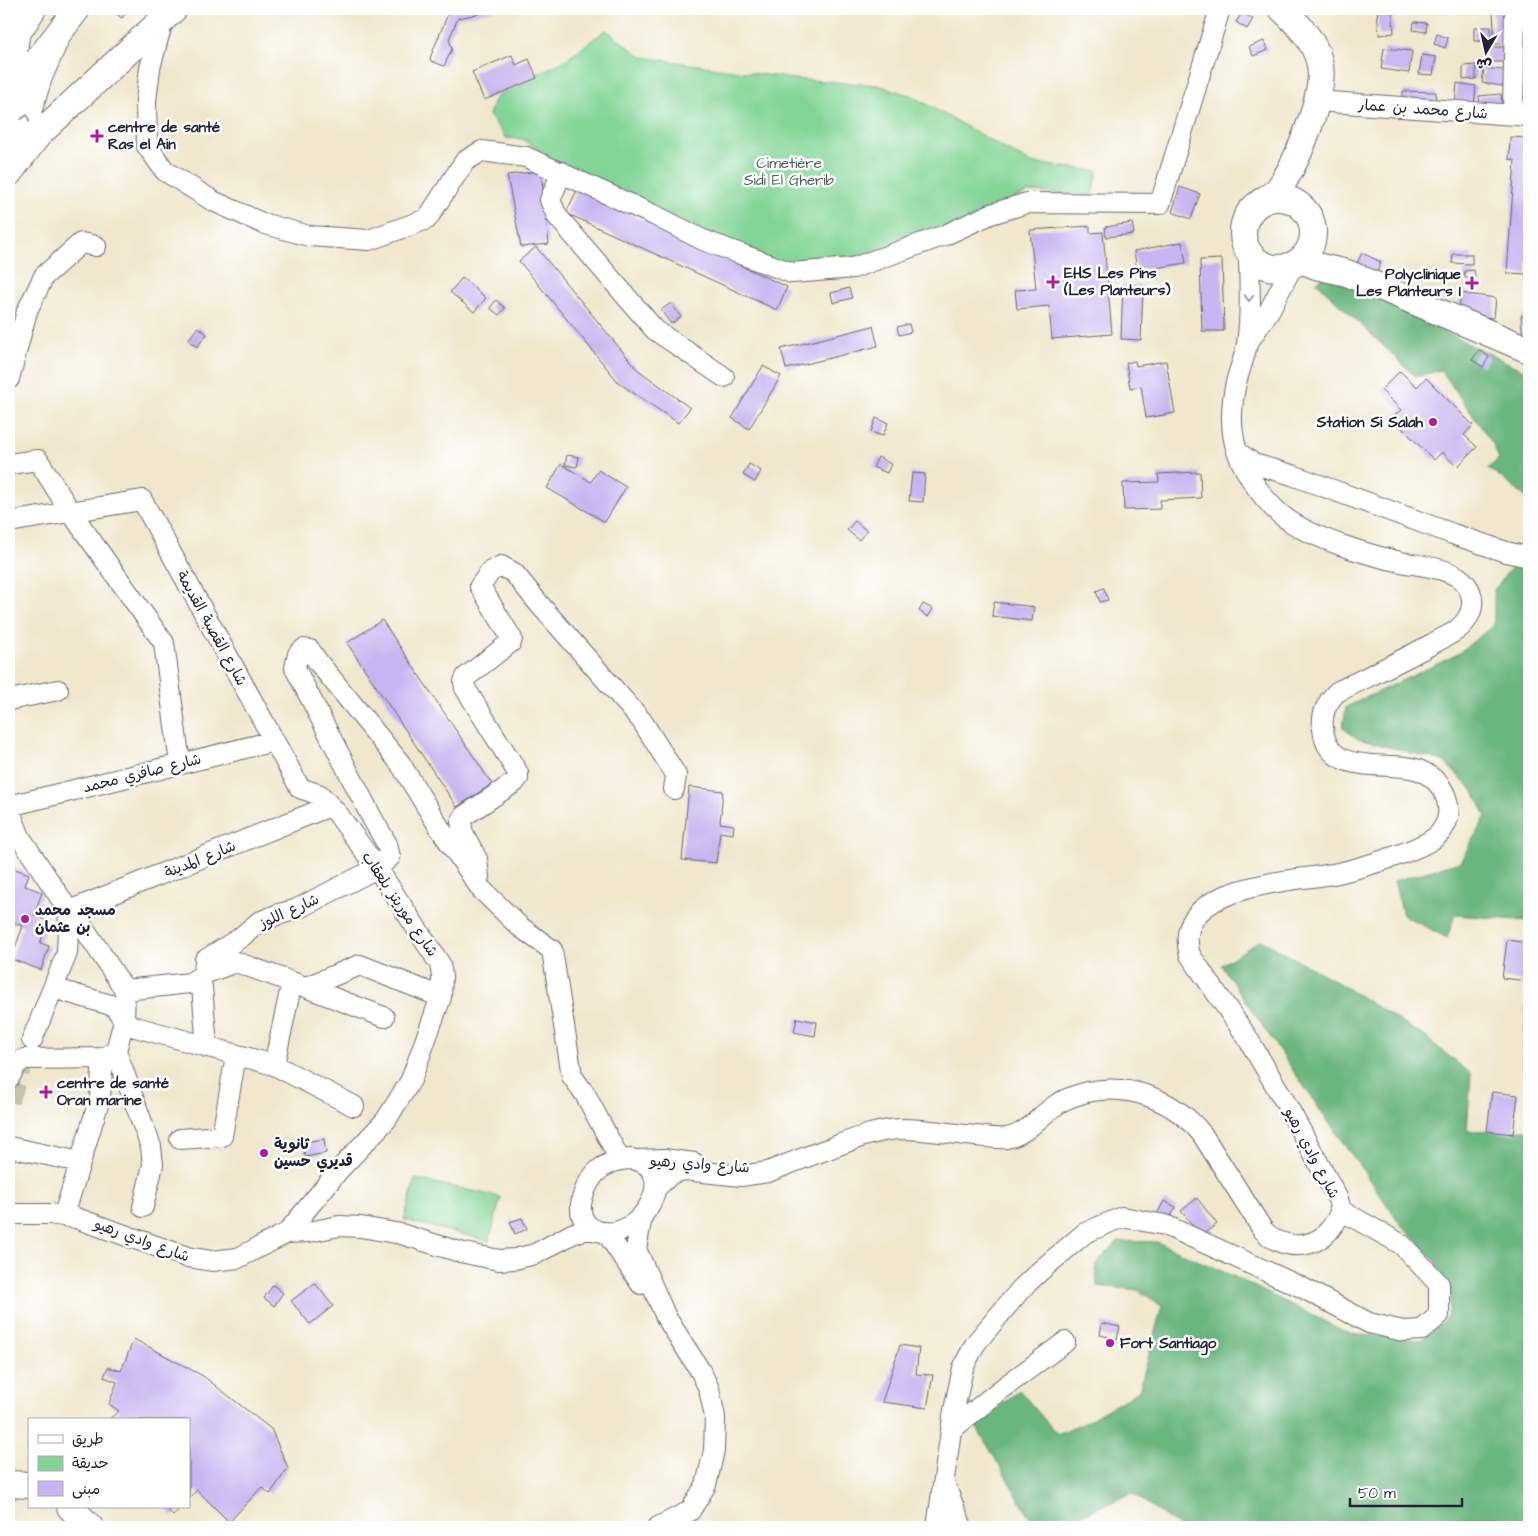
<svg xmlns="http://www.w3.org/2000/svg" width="1538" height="1536" font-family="'Architects Daughter','Playpen Sans Arabic',sans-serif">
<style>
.green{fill:#83d596;stroke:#527c68}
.forest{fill:#6ab67f;stroke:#466c5d}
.building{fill:#c7b4f0}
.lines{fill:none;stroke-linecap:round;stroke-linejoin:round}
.minor-tunnel{stroke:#c7c0af;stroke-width:20;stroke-dasharray:20 10;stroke-linecap:butt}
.minor-casing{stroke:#6a676e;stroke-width:22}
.major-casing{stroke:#6a676e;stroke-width:28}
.minor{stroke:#fff;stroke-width:20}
.major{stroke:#fff;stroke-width:26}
.oneway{stroke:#9c9ca7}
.poi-dot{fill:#b5179e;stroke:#fff;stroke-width:2}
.labels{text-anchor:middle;stroke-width:5;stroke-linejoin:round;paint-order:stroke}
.street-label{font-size:15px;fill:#22223b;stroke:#fff}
.poi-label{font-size:15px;font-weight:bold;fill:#22223b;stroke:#fff;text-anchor:start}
.park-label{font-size:15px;fill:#44615b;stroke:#fff}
</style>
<rect width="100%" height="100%" fill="#fff"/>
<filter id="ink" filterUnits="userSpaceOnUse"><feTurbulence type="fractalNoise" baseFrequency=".02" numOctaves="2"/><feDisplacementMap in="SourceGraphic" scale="10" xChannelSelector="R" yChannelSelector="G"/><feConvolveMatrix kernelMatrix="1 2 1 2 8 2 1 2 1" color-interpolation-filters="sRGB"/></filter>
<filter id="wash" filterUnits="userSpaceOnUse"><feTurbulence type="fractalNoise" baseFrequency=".0096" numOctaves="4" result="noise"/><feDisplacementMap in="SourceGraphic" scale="20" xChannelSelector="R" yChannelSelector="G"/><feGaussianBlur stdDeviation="1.12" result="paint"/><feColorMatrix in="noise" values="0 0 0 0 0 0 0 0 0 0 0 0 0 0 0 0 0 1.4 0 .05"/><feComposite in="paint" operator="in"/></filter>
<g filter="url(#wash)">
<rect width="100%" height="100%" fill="#f0e7cc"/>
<path class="green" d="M606,30L642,57L793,79L877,85L912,96L1030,163L1098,171L1093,195L1029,192L927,237L854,258L809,263L778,264L576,174L522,139L506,138L489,115L494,100L507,88L564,61Z
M415,1179L501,1197L489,1241L404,1220Z"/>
<path class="forest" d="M1327,275L1529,373V500L1497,474L1487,469L1499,459L1493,444L1441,370L1416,377L1316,282Z
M1515,563L1529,564V921L1455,915L1447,938L1403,915L1394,881L1460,862L1486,816L1474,792L1443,761L1358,739L1343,728L1346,707L1456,655L1494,625V590Z
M1261,940L1332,979L1424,1036L1471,1074L1467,1131L1529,1130V1527H1180L1132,1493L1084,1514L1069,1527H1051L1029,1516L976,1426L1019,1390L1057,1434L1087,1421L1139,1391L1162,1306L1138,1290L1097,1286L1096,1264L1118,1241L1157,1242L1235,1277L1350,1334L1421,1340L1445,1321L1450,1309L1451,1291L1436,1262L1402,1226L1327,1120L1221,965Z
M1529,966V1128L1523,1059Z"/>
<g id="blocks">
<path class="building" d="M112,9H129L122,18L111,10Z
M450,9L497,10L458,18L449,39L452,49L444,66L431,61L430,58Z
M1377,9H1392L1394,33L1379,35Z
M1434,9H1477V13L1434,12Z
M1485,9H1513L1518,44H1495L1493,12H1485Z
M1242,13L1253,19L1247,29L1236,22Z
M1414,22L1427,23L1426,32L1413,30Z
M1474,27H1491V41H1474Z
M1437,34L1448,38L1445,48L1434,44Z
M1264,41L1268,50L1253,56L1249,47Z
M1485,47H1515V62H1485Z
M1384,48L1412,51L1409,73L1381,69Z
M512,55L516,65L529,59L537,78L484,100L472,72Z
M1422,55L1436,57L1433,75L1419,74Z
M1476,65V79L1463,80V66Z
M1484,68L1511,71L1509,87L1482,83Z
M1527,75H1529V120L1522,119Z
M1457,83L1476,86L1474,106L1480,105L1479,96L1501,94L1504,118L1455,106Z
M1403,91L1436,92L1435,106L1402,111Z
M1510,137L1529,138V262H1527V274L1507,273L1515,160L1509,159Z
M541,171L549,244L521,247L507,175Z
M1180,187L1200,194L1191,219L1172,212Z
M577,190L787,287L777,310L566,213Z
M1132,223L1134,234L1106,237L1105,227Z
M1090,226V233L1103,232L1112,334L1052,339L1049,306L1017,309L1015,290L1036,289L1030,230Z
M1182,242L1186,263L1137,271L1134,251Z
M536,247L637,369L690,408L678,423L619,383L519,261Z
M1362,253L1381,262L1377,272L1357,263Z
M1453,254H1472V264L1452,263Z
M1222,259L1224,331H1202L1200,260Z
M1474,270L1475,277L1465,278L1464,271Z
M462,278L486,298L474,312L450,292Z
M1123,285L1143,286L1141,340L1121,339Z
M849,288L852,298L833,303L831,293Z
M1461,293L1496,298L1494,318L1458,314Z
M496,300L505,308L499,315L490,308Z
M671,303L681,317L671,324L661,310Z
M1529,315V343L1523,344L1521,316Z
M909,324L911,332L899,335L897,327Z
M873,326L878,346L786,369L781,349Z
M198,327L207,334L197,347L188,340Z
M1479,350L1489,357L1483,367L1472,360Z
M1135,361L1136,366L1166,361L1175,413L1146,418L1141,386L1130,388L1126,363Z
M763,366L781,376L749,429L732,418Z
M1400,371L1417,387L1426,378L1473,425L1464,435L1477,447L1457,467L1442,452L1434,460L1392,418L1401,410L1381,390Z
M876,418L888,423L883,436L871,432Z
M567,455L579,457L577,467L565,465Z
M878,457L891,464L887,473L873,467Z
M561,464L591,482L598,470L626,487L605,522L547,488Z
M749,464L761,471L755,482L743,475Z
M1200,472L1201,498L1160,500V509L1124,510L1123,483L1159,482L1158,474Z
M912,473L925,474L923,502L909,501Z
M855,521L867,531L859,540L847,530Z
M1104,588L1108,600L1100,602L1096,591Z
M994,602L1034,607L1032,621L992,616Z
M923,604L933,609L928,617L919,611Z
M382,620L492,784L457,807L347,643Z
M689,787L723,791L720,823L734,825L733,834L720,832L716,863L682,860Z
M9,867L29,874L25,886L42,892L34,916L48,921L40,943L49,946L41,970L11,959L23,926L9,921Z
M1507,940L1529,943L1528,981L1502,978Z
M797,1018L817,1022L815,1036L794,1032Z
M1492,1092L1518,1095L1513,1134L1487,1131Z
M324,1139L326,1153L305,1157L303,1142Z
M1197,1198L1217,1224L1201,1236L1181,1211Z
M1164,1201L1176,1207L1168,1221L1157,1214Z
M522,1218L527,1229L515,1234L510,1222Z
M315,1283L333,1306L310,1324L291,1301Z
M273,1285L283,1293L274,1306L264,1298Z
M1102,1323L1120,1327L1117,1339L1100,1335Z
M134,1339L203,1376L271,1429L288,1468L270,1494L262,1487L229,1522L197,1490L189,1499V1420H108L119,1411L109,1404L117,1382L104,1377L108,1367L121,1371Z
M900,1345L919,1348L916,1374L933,1375L927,1408L882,1402Z
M165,1507H181L173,1516Z"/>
</g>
</g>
<g filter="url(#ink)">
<use href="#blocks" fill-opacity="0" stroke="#6a676e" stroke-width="1"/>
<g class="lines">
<path class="minor-tunnel" d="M9,1101L24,1060"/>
<defs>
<path id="minor" d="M163,20L150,68L146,101L147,146L165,171L213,201L262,223L309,236L369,240L427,219L465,161L482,151L526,157L656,216L703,240L792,273L853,268L945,235L991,214L1027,203L1160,204L1220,9
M1316,101L1529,116
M1513,115L1515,9
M562,172L550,200L557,216L655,330L724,377
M1247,344L1269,311L1293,265
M9,379L27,311L44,276L81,243L96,246
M1239,453L1254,464L1292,475L1453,534L1506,552L1529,557
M9,464L38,460L70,511L164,643L180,764
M9,522L142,500L300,788L320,795L337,813L377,868L440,964L442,976L441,997L411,1080L386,1120L338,1171L287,1233
M9,700L58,690
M9,806L274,741
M9,809L20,837L69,911L78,919L125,990L124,1020L116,1051
M479,877L477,859L463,833L461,822L464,816L515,782L518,778V773L465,688L464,682L466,677L511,642L512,639L480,586L491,571L501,566L514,573L540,605L642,721L676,775L674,789
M204,974L236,962L292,982
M190,983L204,974L205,960L240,938L259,922L279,914L295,910L377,868L390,857L387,844L372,818L295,668L298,654L304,649L310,650L318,662L400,763L441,830L481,889L519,926L552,950L572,1076L585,1094L620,1160
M306,987L360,965L441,997
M53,988L114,1006L124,1020L132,1026L274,1065L354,1106
M125,990L190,983L202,987L207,1047
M32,1040L67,953L69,911L330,806
M116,1051L151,1147L153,1165L143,1207
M274,1065L292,982L384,1017
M9,1078L17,1064L24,1059L103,1058L115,1052
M180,1139L222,1136L236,1055
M9,1147L80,1162
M632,1159C683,1169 641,1244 598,1231C567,1222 584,1179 603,1167C612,1161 622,1159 632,1159Z
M639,1160L664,1159L694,1163
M655,1189L672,1173L684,1170L741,1176L768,1172C788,1164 808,1156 828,1149C852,1140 875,1130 901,1129C926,1129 951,1134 976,1136C986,1137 996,1139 1006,1138C1027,1135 1039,1116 1056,1105C1065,1098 1077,1095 1087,1092C1131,1083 1174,1100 1202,1134L1263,1230C1281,1250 1314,1251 1331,1228C1335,1223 1339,1217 1340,1210C1340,1207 1339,1202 1338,1199L1284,1100L1247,1037L1190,955C1169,883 1296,882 1338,873C1361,868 1421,850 1437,836C1446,827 1450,817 1448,805C1445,789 1436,778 1421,771C1393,758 1328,780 1323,729C1321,713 1327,702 1337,692C1369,676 1401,661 1432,644C1440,639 1451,635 1458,629C1474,616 1478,595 1462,580C1446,567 1420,566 1401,562C1368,555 1315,539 1288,520C1267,506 1245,474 1237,451C1230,430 1231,408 1235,387C1238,372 1245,358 1247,343C1252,314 1249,282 1249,253
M9,1214H50L76,1218L187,1257L212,1261L238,1258L287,1233L309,1232L339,1226L361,1227L401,1234L460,1252L499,1260L515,1259L535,1254L572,1234L587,1229L602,1232
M64,1215L100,1098L103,1058
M642,1217L636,1249L666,1317L701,1372L709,1389L715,1417L714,1451L706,1485L690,1511L658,1527
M606,1232L641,1284
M951,1430L999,1391L1065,1342
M944,1483L962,1527
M937,1527L954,1410L963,1368L975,1344L1021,1289L1040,1271L1085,1233L1122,1217L1165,1225L1301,1287L1369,1323L1403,1331L1422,1330L1439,1315V1284L1401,1244L1340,1210"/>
<path id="major" d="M16,36L14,53L18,86
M9,46L33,9
M9,98L77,9
M12,156L21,134L39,77L56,38
M9,173L39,134L174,9
M1243 233a35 35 0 1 1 70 0a35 35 0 1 1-70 0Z
M1262,201C1268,197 1276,193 1280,187C1297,162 1328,90 1319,61C1314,40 1297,23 1282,9
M1301,260L1316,266L1347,273L1529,350
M9,1484L29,1485
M70,1507L90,1527"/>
</defs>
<use href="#minor" class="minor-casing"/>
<use href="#major" class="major-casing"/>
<use href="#minor" class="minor"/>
<use href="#major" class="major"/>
</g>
<defs><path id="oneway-chevron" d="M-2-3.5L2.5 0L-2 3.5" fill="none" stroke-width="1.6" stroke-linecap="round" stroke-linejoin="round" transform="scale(1.25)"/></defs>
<g class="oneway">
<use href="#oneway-chevron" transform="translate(26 118) rotate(-74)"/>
<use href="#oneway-chevron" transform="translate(1249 298) rotate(92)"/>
</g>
</g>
<g class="poi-dot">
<path d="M94.5 128.5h5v5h5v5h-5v5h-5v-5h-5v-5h5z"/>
<path d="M1050.5 274.5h5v5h5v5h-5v5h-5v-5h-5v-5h5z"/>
<path d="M1469.5 275.5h5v5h5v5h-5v5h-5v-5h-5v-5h5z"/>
<circle cx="1433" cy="422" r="5"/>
<circle cx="25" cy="919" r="5"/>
<path d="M43.5 1084.5h5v5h5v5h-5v5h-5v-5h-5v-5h5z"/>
<circle cx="264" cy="1153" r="5"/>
<circle cx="1110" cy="1343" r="5"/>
</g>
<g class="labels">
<g class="street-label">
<text transform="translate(1423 109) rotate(4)" y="5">شارع محمد بن عمار</text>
<text transform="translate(212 628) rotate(61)" y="5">شارع القصبة القديمة</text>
<text transform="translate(142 773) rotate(-14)" y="5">شارع صافري محمد</text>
<text transform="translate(200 859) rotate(-22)" y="5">شارع المدينة</text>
<text transform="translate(400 904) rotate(56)" y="5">شارع موريتز بلعقاب</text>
<text transform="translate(289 911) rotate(-24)" y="5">شارع اللوز</text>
<text transform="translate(1312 1153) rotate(62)" y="5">شارع وادي رهيو</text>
<text transform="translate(700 1164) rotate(4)" y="5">شارع وادي رهيو</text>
<text transform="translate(142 1240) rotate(20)" y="5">شارع وادي رهيو</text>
</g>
<g class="poi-label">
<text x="108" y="132">centre de santé<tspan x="108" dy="17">Ras el Ain</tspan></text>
<text x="1064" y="278">EHS Les Pins<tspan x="1064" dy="17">(Les Planteurs)</tspan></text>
<text x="1461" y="279" text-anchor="end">Polyclinique<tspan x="1461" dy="17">Les Planteurs I</tspan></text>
<text x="1423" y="427" text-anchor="end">Station Si Salah</text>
<text x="35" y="915">مسجد محمد<tspan x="35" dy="17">بن عثمان</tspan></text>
<text x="57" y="1088">centre de santé<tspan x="57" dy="17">Oran marine</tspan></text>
<text x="274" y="1149">ثانوية<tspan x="274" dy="17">قديري حسين</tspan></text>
<text x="1120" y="1348">Fort Santiago</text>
</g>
<g class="park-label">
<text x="789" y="168">Cimetière<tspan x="789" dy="17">Sidi El Gherib</tspan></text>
</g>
</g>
<rect width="1538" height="1536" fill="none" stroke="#fff" stroke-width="30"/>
<rect x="28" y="1418" width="162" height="90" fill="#ffffff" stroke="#a7a7b1"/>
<rect x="38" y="1435" width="25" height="8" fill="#ffffff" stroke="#a7a7b1"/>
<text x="72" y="1444" font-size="15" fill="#22223b">طريق</text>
<rect x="38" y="1456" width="25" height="15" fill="#83d596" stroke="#a7a7b1"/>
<text x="72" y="1468" font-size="15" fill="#22223b">حديقة</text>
<rect x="38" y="1481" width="25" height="15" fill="#c7b4f0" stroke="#a7a7b1"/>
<text x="72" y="1494" font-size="15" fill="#22223b">مبنى</text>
<g transform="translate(1486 52) rotate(189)" stroke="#ffffff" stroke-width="4" paint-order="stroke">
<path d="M0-4L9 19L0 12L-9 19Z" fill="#22223b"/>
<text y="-8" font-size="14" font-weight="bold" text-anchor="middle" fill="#22223b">ش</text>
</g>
<path d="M1350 1498v8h112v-8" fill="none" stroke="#22223b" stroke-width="2.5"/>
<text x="1358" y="1498" font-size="15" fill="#22223b" stroke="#ffffff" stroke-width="4" paint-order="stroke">50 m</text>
</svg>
